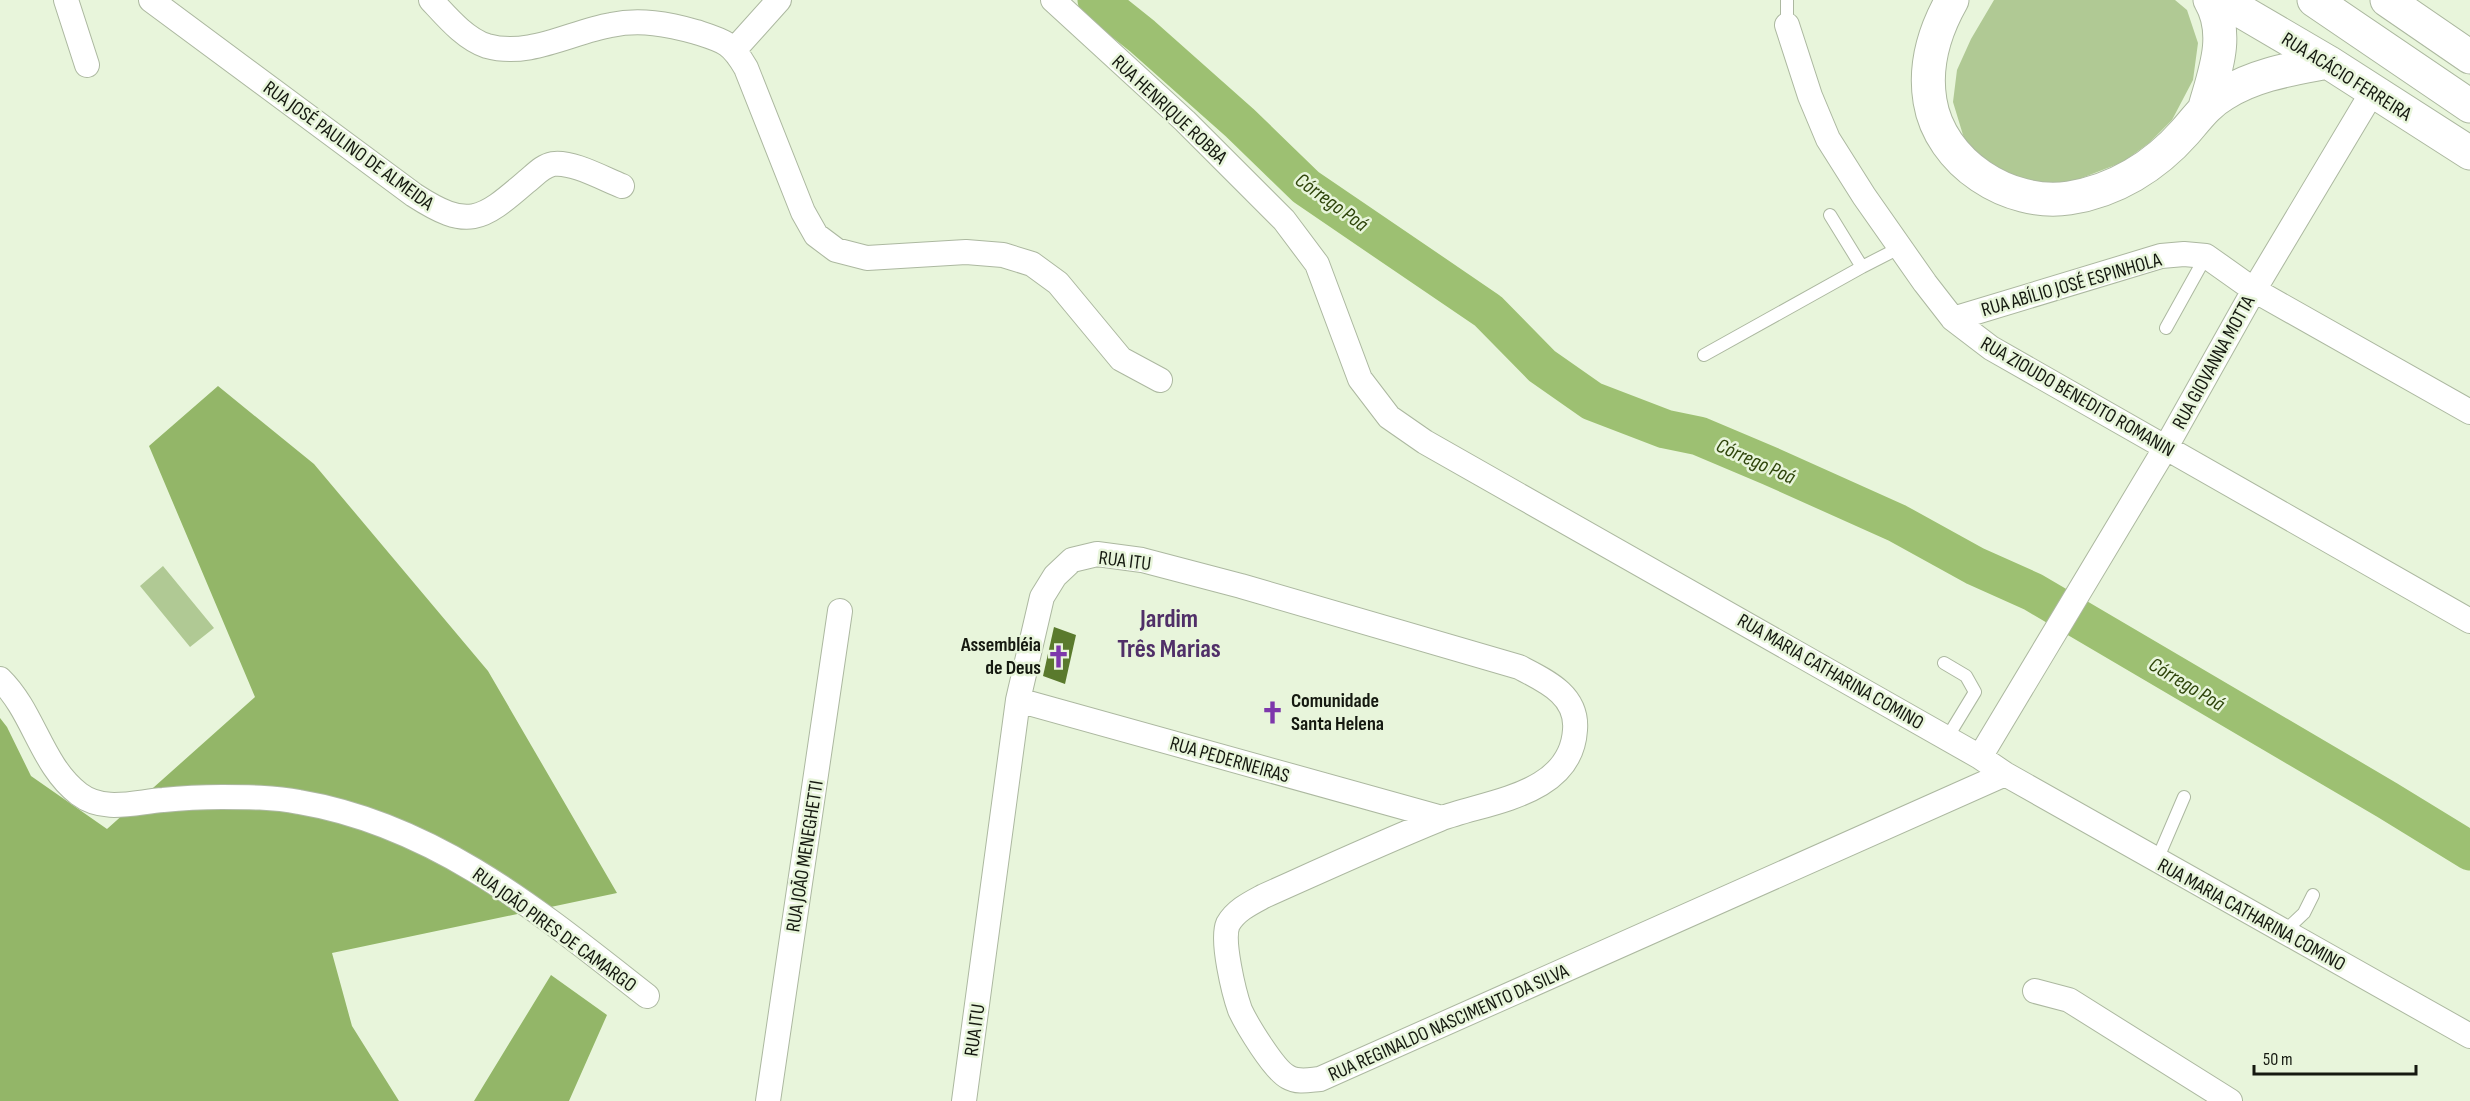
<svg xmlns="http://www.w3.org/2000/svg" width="2470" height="1101" font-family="'Sofia Sans Condensed',sans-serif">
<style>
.green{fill:#b0c994}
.forest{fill:#93b668}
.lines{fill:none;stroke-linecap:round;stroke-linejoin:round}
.river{stroke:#9dc072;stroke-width:39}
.building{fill:#5a7a2d}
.service-casing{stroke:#acb8a0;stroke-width:14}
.minor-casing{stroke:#acb8a0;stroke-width:26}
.secondary-casing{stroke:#acb8a0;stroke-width:35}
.motorway-casing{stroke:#acb8a0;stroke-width:35}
.service{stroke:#fff;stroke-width:12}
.minor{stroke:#fff;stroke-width:24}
.secondary{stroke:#fff;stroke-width:33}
.motorway{stroke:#fff;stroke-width:33}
.labels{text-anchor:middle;stroke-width:5;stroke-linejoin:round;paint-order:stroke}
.street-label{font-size:20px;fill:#151910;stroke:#e8f5db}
.poi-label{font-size:20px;font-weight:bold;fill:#151910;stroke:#e8f5db;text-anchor:end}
.water-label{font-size:21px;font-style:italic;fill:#2f450b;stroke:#e8f5db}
.district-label{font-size:26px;font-weight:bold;fill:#502f68;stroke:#e8f5db}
</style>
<rect width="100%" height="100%" fill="#e8f5db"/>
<path class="green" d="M1994,0H2175L2187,10L2198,43L2193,80L2172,120L2149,143L2123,162L2061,186L2014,184L1978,163L1963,135L1953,102L1957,70L1971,39Z
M163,566L214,628L190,647L140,586Z"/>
<path class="forest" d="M218,386L314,464L488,671L617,893L332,953L352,1026L399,1101H0V718L7,727L31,776L107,829L255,697L149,446Z
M551,975L607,1015L569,1101H474Z"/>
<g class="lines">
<path class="river" d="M1097,0L1142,36L1240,123L1306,187L1488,311L1542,366L1592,401L1665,429L1699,436L1770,466L1897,523L1975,566L2033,592L2387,800L2470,851"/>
</g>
<path class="building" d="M1054,627L1076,635L1065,684L1043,676Z"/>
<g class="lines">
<defs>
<path id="service" d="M1787,0V25
M1830,215L1862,267
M2166,328L2206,256
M1704,355L1862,267L1901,247
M1944,663L1966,676L1975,692L1947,738
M2157,860L2184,797
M2284,932L2304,913L2313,895"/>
<path id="minor" d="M66,0L87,65
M151,0L414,195C468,230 481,221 526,182C535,175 542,166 553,164C572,161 604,179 622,186
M431,0C446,16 465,39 487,46C529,58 571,32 611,25C640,19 668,24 696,32C724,41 731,42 746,68L803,212L816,235L836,250L867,258L966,252L1003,255L1032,264L1058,283L1121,359L1160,380
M1053,0L1185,121L1284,220L1317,264L1360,379L1389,417L1425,442L1980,757L2005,774L2470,1036
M1787,25L1810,96L1828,139L1864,196L1925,283L1953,319L1991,348L2470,621
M735,49L779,0
M1953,319L2161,256L2184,254L2206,256L2254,290L2470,412
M0,679C34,712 41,765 79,794C104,813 135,802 163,800C182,798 202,797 222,797C246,797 274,797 299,802C436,825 541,913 647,996
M1018,700L1442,818
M1980,757L2166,447L2254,290L2373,91
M2035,991L2069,1000L2230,1101
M768,1101L840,611
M964,1101L1018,700L1042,597L1055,576L1072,560L1097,554L1142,560L1241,586L1519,667C1546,681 1578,695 1575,730C1571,796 1487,801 1440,819C1381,843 1322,870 1264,896C1251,903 1236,910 1228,924C1221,940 1234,993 1240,1010C1247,1025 1274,1070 1288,1077C1298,1083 1309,1080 1320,1079L2005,774"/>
<path id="secondary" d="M1952,0C1935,30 1924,65 1930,101C1940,163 2009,207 2069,198C2115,191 2155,166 2185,132C2198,117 2207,104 2224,94C2256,74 2292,69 2328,62
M2222,0L2328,62L2470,153
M2205,107C2215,72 2230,34 2210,0"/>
<path id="motorway" d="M2314,0L2470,106
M2387,0L2470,57"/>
</defs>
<use href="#service" class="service-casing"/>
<use href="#minor" class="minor-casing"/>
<use href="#secondary" class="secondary-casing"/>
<use href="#motorway" class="motorway-casing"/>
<use href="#service" class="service"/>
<use href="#minor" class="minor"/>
<use href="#secondary" class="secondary"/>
<use href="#motorway" class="motorway"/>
</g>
<defs>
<symbol id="church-bare" viewBox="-9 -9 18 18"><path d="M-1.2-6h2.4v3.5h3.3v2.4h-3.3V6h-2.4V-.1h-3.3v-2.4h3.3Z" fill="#7d37ab" stroke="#e8f5db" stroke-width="2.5" paint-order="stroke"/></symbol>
</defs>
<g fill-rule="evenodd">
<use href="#church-bare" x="1042" y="640" width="33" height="33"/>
<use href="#church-bare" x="1256" y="696" width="33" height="33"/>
</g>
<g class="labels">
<g class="street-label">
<text transform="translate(2347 76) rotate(32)" y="7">RUA ACÁCIO FERREIRA</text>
<text transform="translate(1170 109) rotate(43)" y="7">RUA HENRIQUE ROBBA</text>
<text transform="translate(349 145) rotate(36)" y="7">RUA JOSÉ PAULINO DE ALMEIDA</text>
<text transform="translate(2071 284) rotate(-16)" y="7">RUA ABÍLIO JOSÉ ESPINHOLA</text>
<text transform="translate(2213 362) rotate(-61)" y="7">RUA GIOVANNA MOTTA</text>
<text transform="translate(2078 396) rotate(30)" y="7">RUA ZIOUDO BENEDITO ROMANIN</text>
<text transform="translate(1125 560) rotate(7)" y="7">RUA ITU</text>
<text transform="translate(1831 671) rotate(30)" y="7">RUA MARIA CATHARINA COMINO</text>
<text transform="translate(1230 759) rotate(16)" y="7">RUA PEDERNEIRAS</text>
<text transform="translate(804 856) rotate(-81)" y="7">RUA JOÃO MENEGHETTI</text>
<text transform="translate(2252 914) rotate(29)" y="7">RUA MARIA CATHARINA COMINO</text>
<text transform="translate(555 929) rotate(36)" y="7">RUA JOÃO PIRES DE CAMARGO</text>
<text transform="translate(1448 1022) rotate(-24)" y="7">RUA REGINALDO NASCIMENTO DA SILVA</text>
<text transform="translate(974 1030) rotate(-82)" y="7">RUA ITU</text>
</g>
<g class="poi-label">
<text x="1041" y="651">Assembléia<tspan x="1041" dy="23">de Deus</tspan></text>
<text x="1291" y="707" text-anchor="start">Comunidade<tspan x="1291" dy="23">Santa Helena</tspan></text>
</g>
<g class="water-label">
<text transform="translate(1332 202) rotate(36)" y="7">Córrego Poá</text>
<text transform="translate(1756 461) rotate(24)" y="7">Córrego Poá</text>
<text transform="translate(2187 684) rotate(31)" y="7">Córrego Poá</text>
</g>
<g class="district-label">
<text x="1169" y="627">Jardim<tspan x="1169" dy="30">Três Marias</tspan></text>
</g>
</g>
<path d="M2254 1065v9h162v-9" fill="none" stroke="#151910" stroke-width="3"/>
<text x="2263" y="1065" font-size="18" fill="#151910" stroke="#e8f5db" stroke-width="4.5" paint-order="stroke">50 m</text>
</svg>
